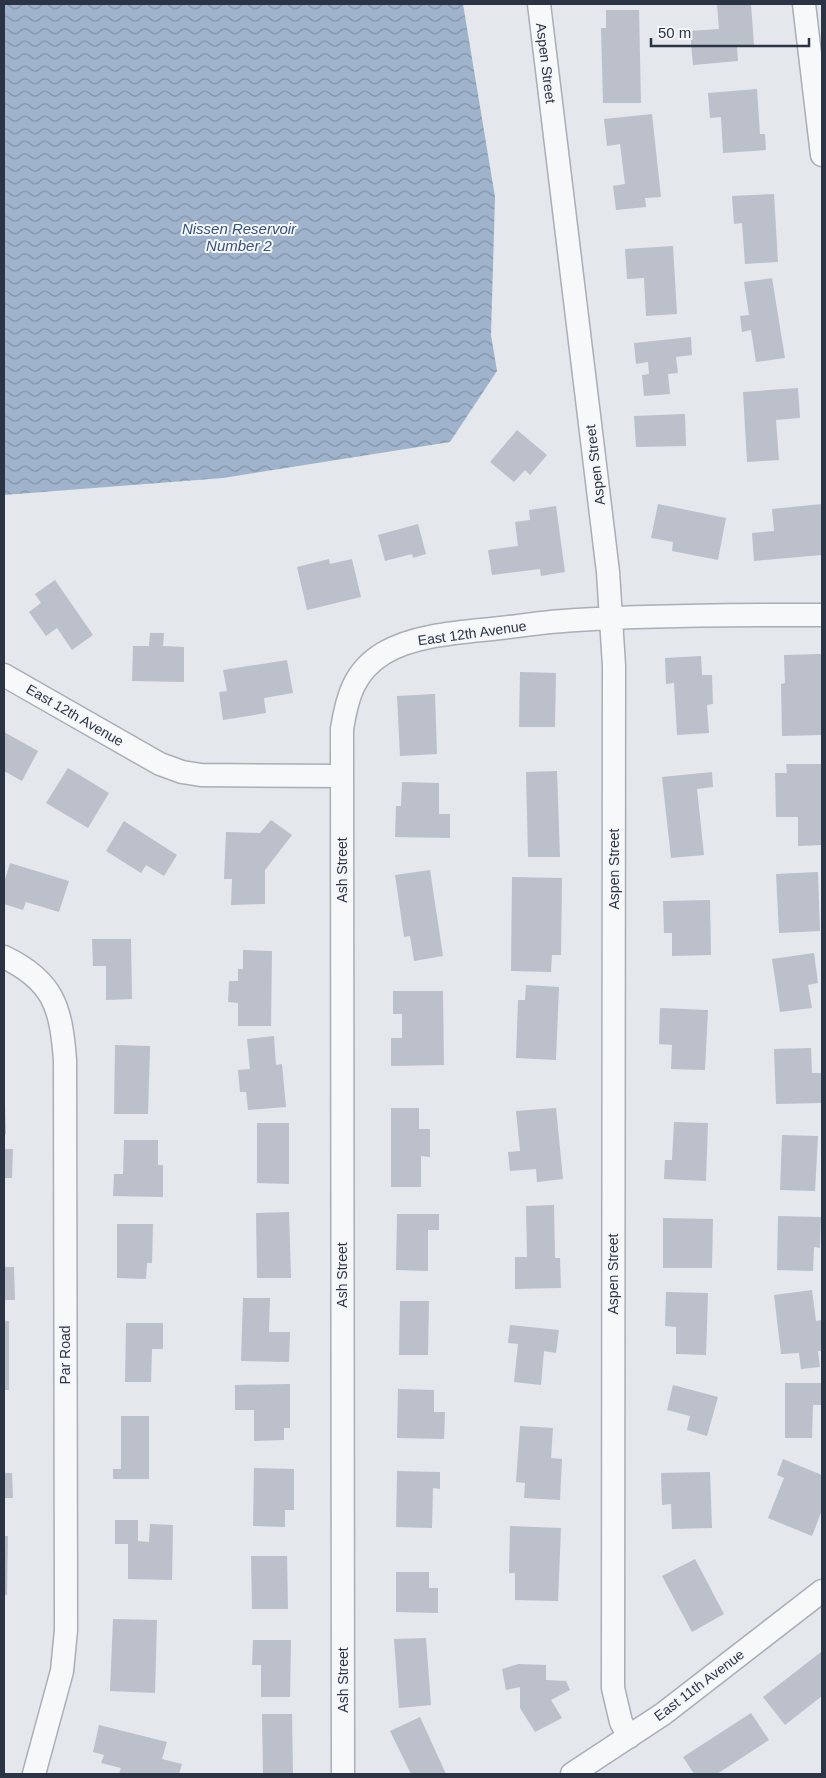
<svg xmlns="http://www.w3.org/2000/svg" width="826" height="1778" font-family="Helvetica,sans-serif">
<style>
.water{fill:url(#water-waves)}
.building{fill:#bbc0ca}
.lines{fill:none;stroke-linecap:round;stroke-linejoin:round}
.street-casing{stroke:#a9aeb7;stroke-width:25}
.street{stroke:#f7f8fa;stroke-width:22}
.labels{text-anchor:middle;stroke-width:4;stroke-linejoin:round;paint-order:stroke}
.street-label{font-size:14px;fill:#2b3445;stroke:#f4f6f9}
.water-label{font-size:15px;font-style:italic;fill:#34527a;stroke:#f4f6f9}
</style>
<defs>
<pattern id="water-waves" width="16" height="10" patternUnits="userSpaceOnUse" patternTransform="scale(1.25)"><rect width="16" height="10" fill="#9fb4cc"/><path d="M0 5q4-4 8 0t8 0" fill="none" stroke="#8293a7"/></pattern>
</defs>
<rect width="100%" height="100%" fill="#e4e7ec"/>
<path class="water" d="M4,4H463L495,197L491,335L497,371L450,442L223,478L4,495Z"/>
<path class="building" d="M717,4H751L754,45L737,47L738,61L693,65L690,31L719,29Z
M606,10H639L641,103H603L601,28H606Z
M757,89L760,134H765L766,150L723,153L721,117L710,118L708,93Z
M652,114L661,197L645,198L646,207L616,210L613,186L625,184L620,144L607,146L604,119Z
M774,194L778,262L745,264L742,223L734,224L732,196Z
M673,246L677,314L646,316L644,278L627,279L625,249Z
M772,278L785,358L756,362L751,330L742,332L740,316L749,315L744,282Z
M691,337L692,355L676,357L678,373L668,374L670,394L644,396L642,375L649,374L648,362L636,364L634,343Z
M798,388L800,418L776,420L779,460L747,462L743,392Z
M685,414L686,446L636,447L634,416Z
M517,430L547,455L530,475L525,470L514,482L490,462Z
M658,504L726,518L718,560L672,551L673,542L651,538Z
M822,504V555L754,561L752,533L774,531L772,509Z
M556,506L565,572L541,576L540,569L492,575L488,550L518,546L515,522L530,520L529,510Z
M418,524L426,554L413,558L412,554L385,561L378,535Z
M329,559L330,564L352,559L361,597L307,610L297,567Z
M55,580L93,635L72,650L57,628L46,636L29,612L41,603L35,594Z
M150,633H164L163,646L184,647V682L132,681L133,646H149Z
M822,654L821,735L782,736L781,684L785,683L784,655Z
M701,656L702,675H712L713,704L707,705L709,733L677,735L674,683L666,684L665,658Z
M287,660L293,693L264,698L266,713L223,720L219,692L227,691L223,670Z
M520,672L556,673L555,727H519Z
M435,694L437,754L400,756L397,696Z
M4,732L38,751L22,781L4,771Z
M786,764H822V845L798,846V817H776L775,773H787Z
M68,768L109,793L88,828L46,803Z
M557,771L560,857H528L526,772Z
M712,772L713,787L697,789L704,855L671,858L662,777Z
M402,782L439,783V814H450V838L395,837L396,806H401Z
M271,820L292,835L265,870V904L231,905L232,879H224L226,832L260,833Z
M124,821L177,855L164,876L146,865L141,873L106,851Z
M10,863L69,881L59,912L26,902L23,910L4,904V883Z
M430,870L443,956L414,961L410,936L404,937L395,875Z
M818,872L820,931L779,933L776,874Z
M512,877L562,878L561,955H552L551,972L511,971Z
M710,900L711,955L672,956V933H664L663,901Z
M92,939H131L132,999L106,1000V966H93Z
M243,950L272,951L271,1026H238V1003L228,1002L229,981H238V969H243Z
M814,953L818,983L808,985L812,1008L780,1012L772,959Z
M526,985L559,987L556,1060L516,1058L518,1000H525Z
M393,991H443L444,1065L391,1066V1038H402V1014H393Z
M660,1008L708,1010L705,1070L671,1069L672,1045L659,1044Z
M274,1036L276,1065L282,1064L286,1107L248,1110L246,1092H240L238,1070L250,1069L247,1039Z
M115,1045L150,1046L148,1114H114Z
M811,1048L812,1073H822V1103L776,1104L774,1049Z
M4,1107H5L6,1134H4Z
M391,1108H419V1129H430V1157L421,1156V1187H391Z
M556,1108L563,1179L537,1182L536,1169L510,1171L508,1152L520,1151L516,1111Z
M674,1122L708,1123L706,1181L664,1179L665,1160H672Z
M257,1123H289V1184L257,1183Z
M782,1135L818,1136L815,1191L780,1190Z
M124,1140H158V1165H163V1197L113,1196L114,1174H123Z
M4,1149H13L12,1178H4Z
M554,1205L555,1258H560L561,1288L515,1289V1257H527L526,1206Z
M289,1212L291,1278H257L256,1213Z
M397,1214H439V1230H428V1271L396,1270Z
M778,1216L821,1217L820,1248L814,1247L813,1271L777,1270Z
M663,1218L713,1219L712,1268H663Z
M117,1224H153L152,1263H147L146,1279L117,1278Z
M4,1267H14L15,1300H4Z
M812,1290L816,1321L822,1320V1351H818L820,1367L801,1369L799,1353L781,1354L774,1295Z
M666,1292L708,1293L706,1355L676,1354V1327L665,1326Z
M243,1298H270L269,1332H290L289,1362L241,1361Z
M400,1301H429L428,1355H399Z
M4,1321H9V1390H4Z
M126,1323H163V1349H152L151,1382H125Z
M510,1325L559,1330L556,1353L544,1351L541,1385L514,1382L518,1344L508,1343Z
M785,1383H822V1405H813L812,1438H785Z
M290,1384V1428H284V1440L254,1441V1410H235V1385Z
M673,1385L718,1397L707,1436L687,1430L690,1416L667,1410Z
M398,1389L434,1390V1412H445L444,1439L397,1438Z
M121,1416H149V1479H113V1469H121Z
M520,1426L553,1428L551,1458L562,1459L560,1500L524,1498L525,1483L516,1482Z
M783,1459L822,1475V1510L812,1536L768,1518L784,1478L777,1475Z
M254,1468L294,1469V1510H285V1527L253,1526Z
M397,1471L440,1472V1489L433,1488L432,1528L396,1527Z
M710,1472L712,1528L672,1529L671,1504L662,1505L661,1473Z
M4,1473H12L13,1498H4Z
M115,1520H138V1541L149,1542L150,1524L173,1525L172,1580L128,1579V1544H115Z
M510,1526L561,1528L558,1601L515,1600V1573H509Z
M4,1536H8L7,1595H4Z
M251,1556H287L288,1609H252Z
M695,1559L724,1614L692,1632L662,1576Z
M396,1572H429V1588H438V1613L396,1612Z
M113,1619L157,1620L155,1693L110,1691Z
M426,1638L431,1705L399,1708L394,1639Z
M253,1640H291L290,1697H261V1665H252Z
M821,1652L822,1654V1696L785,1725L763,1697Z
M518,1664L546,1665V1680L566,1681L570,1690L551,1700L562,1718L535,1732L520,1708V1687L506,1690L502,1669Z
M751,1713L769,1740L717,1774H694L683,1757Z
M262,1714H292L293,1774H263Z
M420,1717L446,1774H411L390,1731Z
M99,1725L167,1742L162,1759L182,1764L179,1774H119L121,1768L101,1763L104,1755L93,1752Z"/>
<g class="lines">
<defs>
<path id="street" d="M539,4L608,572L614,666L613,1688L621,1722L629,1737
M804,4L822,155
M4,675L160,764L182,772L201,775L342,776
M4,957C54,981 61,1008 65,1060L66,1630L62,1671L34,1774
M343,1774L342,729C347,697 354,671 384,653C416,634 465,632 501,628C526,625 552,621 577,620C658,615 740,615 822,615
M572,1774L663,1714L822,1591"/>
</defs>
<use href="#street" class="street-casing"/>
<use href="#street" class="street"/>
</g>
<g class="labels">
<g class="street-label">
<text transform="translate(546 63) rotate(83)" y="5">Aspen Street</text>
<text transform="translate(595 465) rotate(-97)" y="5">Aspen Street</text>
<text transform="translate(472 633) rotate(-8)" y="5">East 12th Avenue</text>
<text transform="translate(75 715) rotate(30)" y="5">East 12th Avenue</text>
<text transform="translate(614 869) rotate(-90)" y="5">Aspen Street</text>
<text transform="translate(342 870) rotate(-90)" y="5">Ash Street</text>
<text transform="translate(613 1274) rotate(-90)" y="5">Aspen Street</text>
<text transform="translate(342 1275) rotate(-90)" y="5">Ash Street</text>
<text transform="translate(65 1355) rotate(-90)" y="5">Par Road</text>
<text transform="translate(343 1680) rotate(-90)" y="5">Ash Street</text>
<text transform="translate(699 1685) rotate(-37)" y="5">East 11th Avenue</text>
</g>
<g class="water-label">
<text x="239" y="234">Nissen Reservoir<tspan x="239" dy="17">Number 2</tspan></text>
</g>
</g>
<rect width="826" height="1778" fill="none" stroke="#2b3445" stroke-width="10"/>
<path d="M651 38v8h158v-8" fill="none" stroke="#2b3445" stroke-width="2.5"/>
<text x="658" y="38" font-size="15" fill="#2b3445" stroke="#f4f6f9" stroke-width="4" paint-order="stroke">50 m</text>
</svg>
